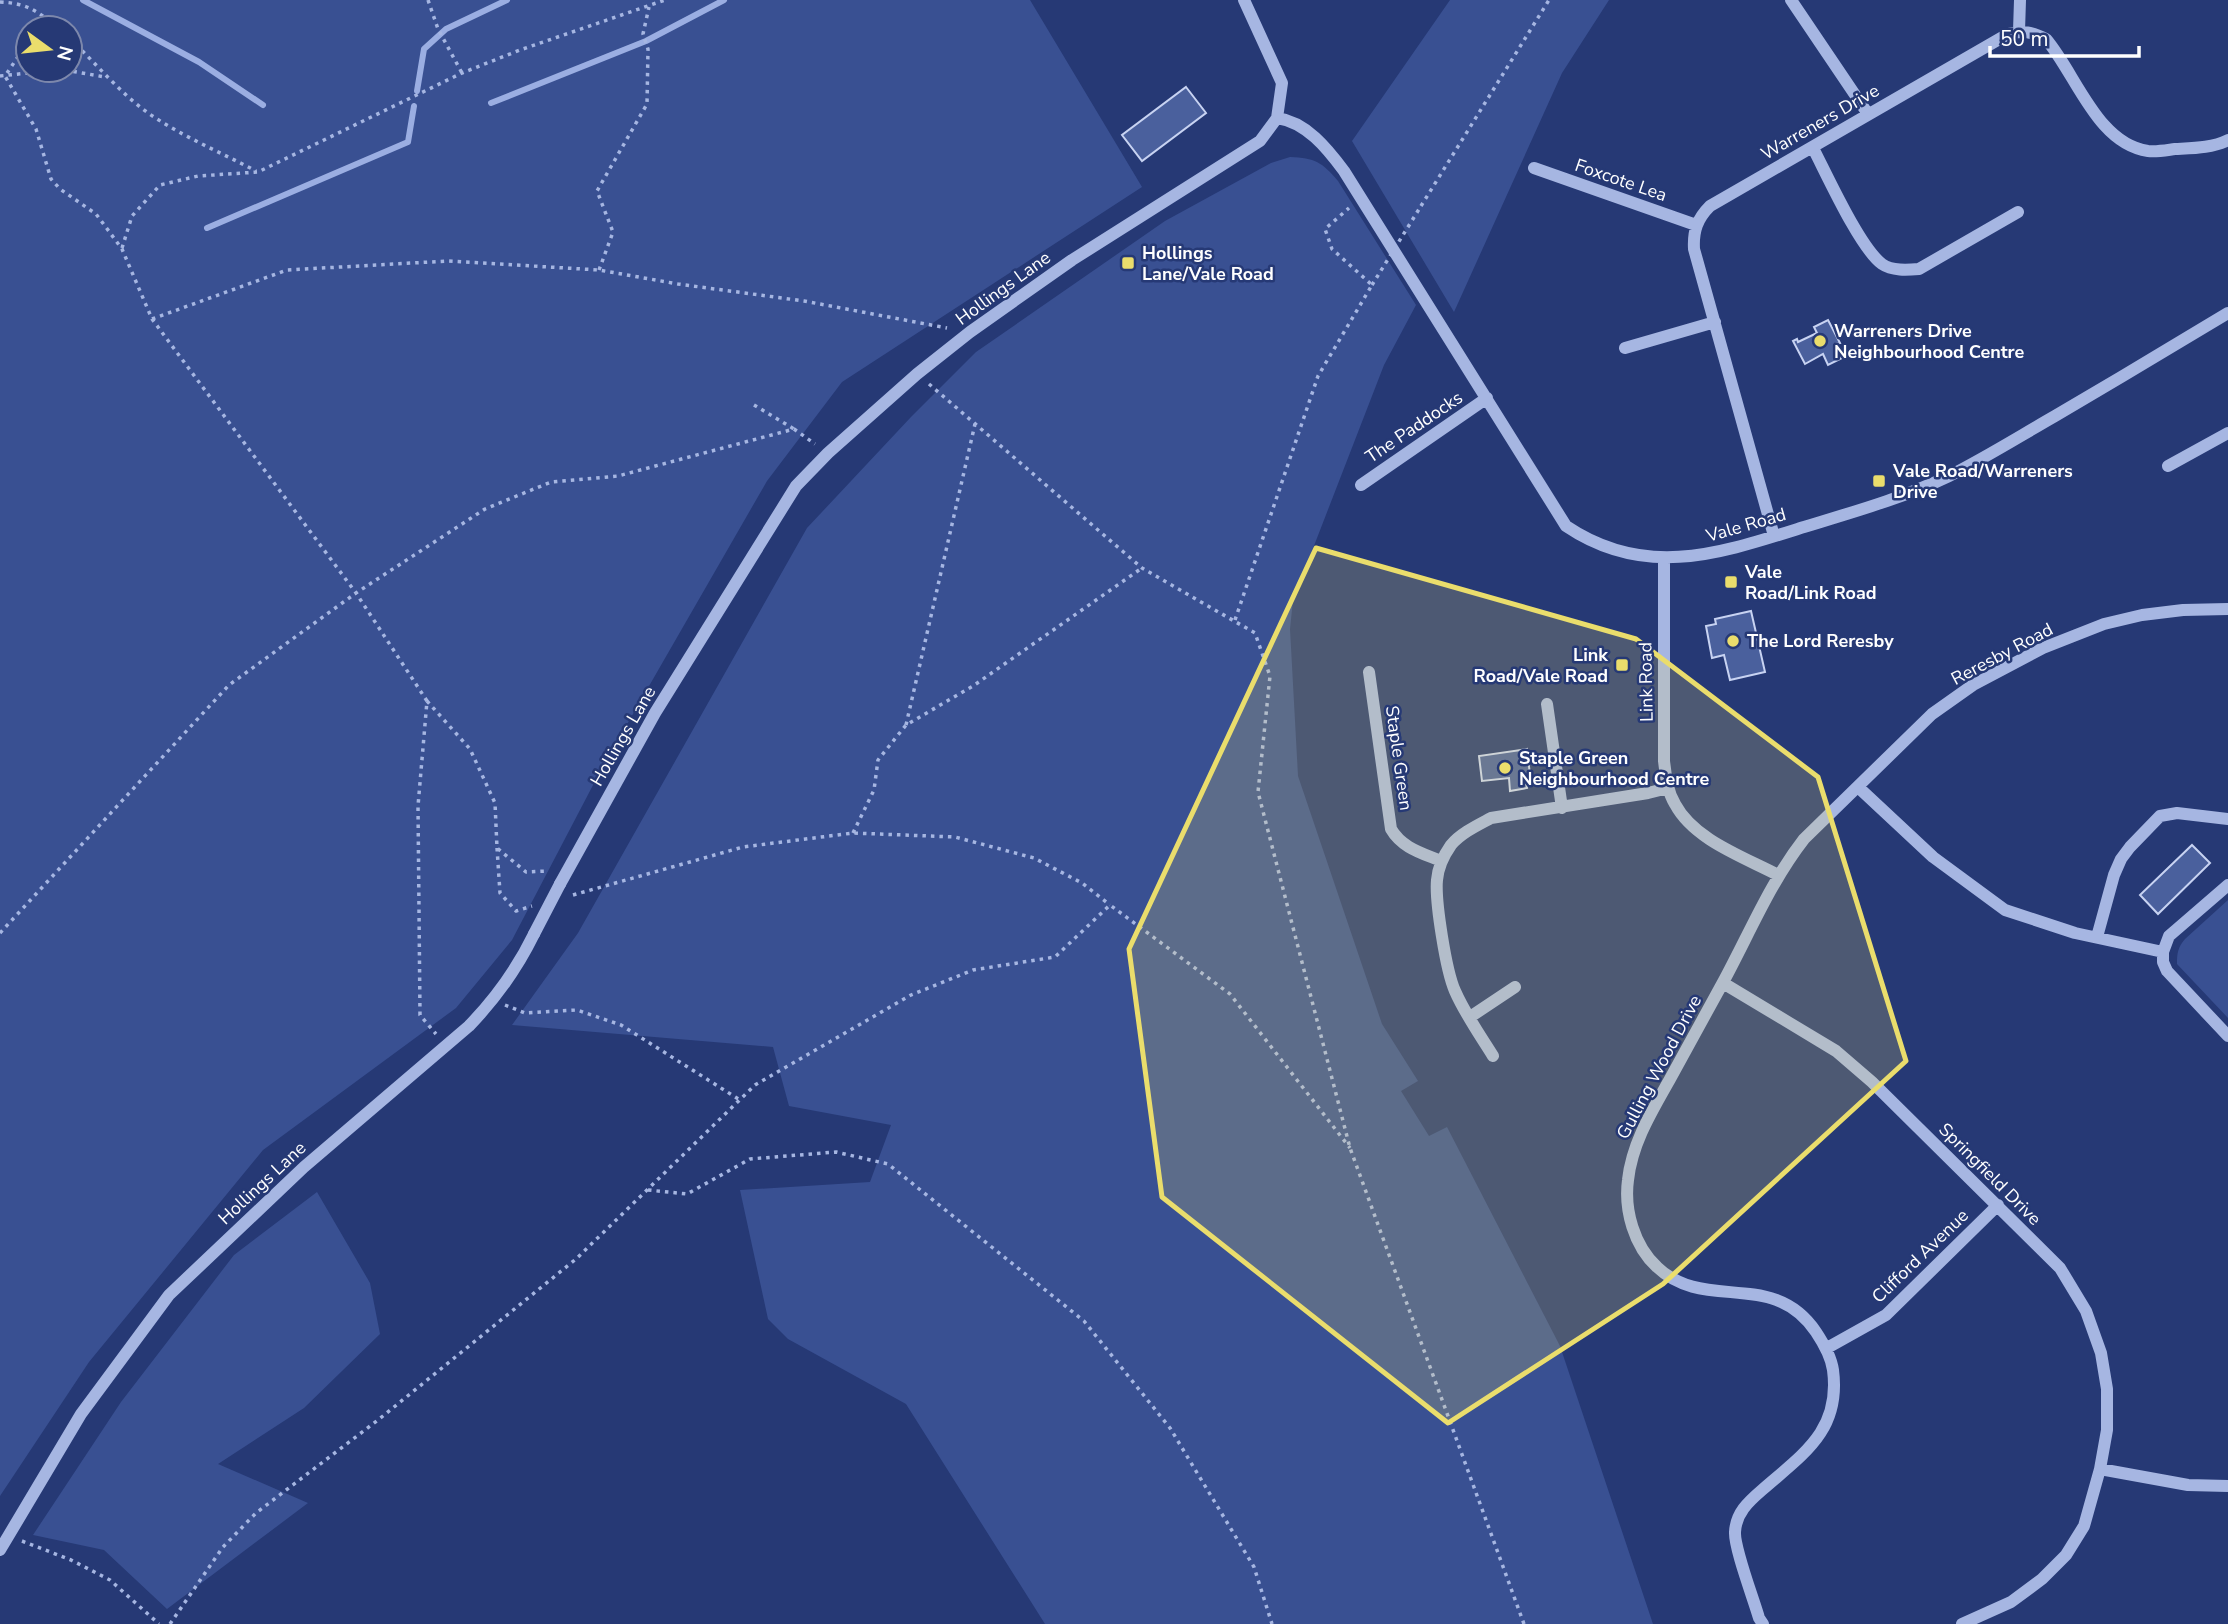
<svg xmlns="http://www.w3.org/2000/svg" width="2228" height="1624" font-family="'Nunito Sans',sans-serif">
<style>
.green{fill:#395092;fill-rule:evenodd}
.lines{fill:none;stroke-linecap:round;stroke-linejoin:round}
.stream{stroke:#9baee2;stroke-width:6}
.building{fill:#4a609d;stroke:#c8d3f2;stroke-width:2}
.path{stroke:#a6b6e2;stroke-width:3.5;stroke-dasharray:3.5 5;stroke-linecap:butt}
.minor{stroke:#a6b6e2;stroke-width:12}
.path-bridge{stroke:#a6b6e2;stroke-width:3.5;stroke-dasharray:3.5 5;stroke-linecap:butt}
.minor-bridge{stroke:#a6b6e2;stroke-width:12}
.marked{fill:#eadd6c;fill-opacity:0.2;stroke:#eadd6c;stroke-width:5;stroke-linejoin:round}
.poi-dot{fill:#eadd6c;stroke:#263975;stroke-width:2.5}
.labels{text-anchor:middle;stroke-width:5;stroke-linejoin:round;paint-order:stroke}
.street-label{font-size:18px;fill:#fff;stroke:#263975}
.poi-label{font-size:18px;font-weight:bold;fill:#fff;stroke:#263975;text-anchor:start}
</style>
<rect width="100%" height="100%" fill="#263975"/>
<path class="green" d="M0,0H1030L1142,187L842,382L767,481L603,766L512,940L456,1008L263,1150L89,1362L0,1496ZM28,28H70V70H28Z
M1450,0H1609L1562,73L1454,312L1352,141Z
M1290,157C1315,158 1322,162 1338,181L1416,305L1384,365L1293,600L1290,629L1298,776L1382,1024L1418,1081L1401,1091L1429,1136L1447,1127L1560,1346L1653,1624H1045L906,1404L788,1339L768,1319L740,1190L870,1182L891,1125L789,1106L773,1047L512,1025L578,933L807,528L911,417L976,352L1165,221L1271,163Z
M2228,900V1018L2177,964C2177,953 2178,947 2185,939Z
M317,1192L370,1283L380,1334L304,1408L218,1464L308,1503L167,1609L104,1550L33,1535L121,1402L234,1255Z"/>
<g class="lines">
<path class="stream" d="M83,0L199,62L263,105
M417,91L424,49L446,29L507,0
M491,103L646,41L724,0
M207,228L408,142L414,106"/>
</g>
<path class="building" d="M1186,87L1206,113L1142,161L1122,135Z
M1828,320L1840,343L1835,344L1842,358L1828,365L1823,354L1805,364L1793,341L1797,339L1798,342L1817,333L1814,327Z
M1751,611L1765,672L1730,680L1724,655L1712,658L1706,626L1716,624L1715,619Z
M1527,749L1530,775L1525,776L1527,788L1510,791L1509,778L1482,781L1479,756Z
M2192,845L2210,863L2158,914L2140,895Z"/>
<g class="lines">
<path class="path" d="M428,0L438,29L462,73
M0,2C26,3 38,11 58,28
M38,28L45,17
M70,39C98,65 122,96 154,117C186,138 222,153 256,171
M28,42L5,76L36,129L51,179L60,189L96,214L105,226L122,249L152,319L356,593L427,701L418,806L420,1015L436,1034
M65,70L105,77
M0,76L56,70
M1421,206L1549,0
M122,248L132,216L160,185L198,176L258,172L462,73L520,50L665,0
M599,270L613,232L597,191L647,104L648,49L643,34L649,7
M152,319L287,270L448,261L599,270L678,284L804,301L947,328
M929,384L1142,568L1255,633L1270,676L1258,792L1350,1148L1524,1624
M754,405L794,429
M1235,620L1318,376L1372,285L1332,249L1325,229L1349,208
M427,701L470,749L495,803L497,848L526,872L548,871
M906,725L975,424
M853,833L874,790L878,760L906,725L973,686L1142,568
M497,848L500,893L516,911L532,906
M573,895L743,847L853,833L955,837L1034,858L1082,883L1110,905
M0,933L229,685L356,593L485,509L551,482L618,476L794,429L815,444
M505,1005L525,1013L577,1010L621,1025L740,1100
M648,1190L687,1194L750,1159L836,1152L888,1164L1084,1321L1170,1428L1254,1567L1272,1624
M22,1541L71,1560L110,1580L159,1624
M170,1624L223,1547L256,1513L378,1420L576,1259L755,1085L911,995L973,970L1055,957L1110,905L1230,994L1350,1148"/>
<path class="minor" d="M1791,0L1868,114
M2019,31L2020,0
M1277,118C1306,122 1327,148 1344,171L1566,526C1646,580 1721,553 1804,527C1853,512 1903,498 1949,476C1985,458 2020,436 2055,416C2113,382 2170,348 2228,313
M1813,148C1827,175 1860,248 1882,264C1892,271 1907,270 1919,269L2018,212
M1534,168L1696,225
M1625,348L1715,322
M2168,466L2228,433
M1361,485L1487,398
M1774,536L1694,249C1693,231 1697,219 1710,206L2008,34C2023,30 2032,32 2046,39C2076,74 2097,144 2148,151C2157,152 2167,150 2175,149C2193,148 2212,148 2228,140
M1664,558V761C1666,776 1667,791 1675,804C1694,840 1744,857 1778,875
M1369,672L1391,829C1402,848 1422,853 1441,861
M1547,704L1562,808
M1858,787L1933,857L2005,910L2075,933L2163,952L2169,936L2228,885
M560,884L655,713L796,486L828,453L917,374L970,332L1072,260L1260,141L1277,118L1282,83L1244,0
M2097,937L2114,875L2121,859L2130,847L2160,816L2177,813L2228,819
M2163,952V962L2167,971L2228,1036
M1723,983L1836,1051L1872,1082L2060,1268L2086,1311L2101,1353L2107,1389V1430L2100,1469L2084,1526L2066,1555L2042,1579L2011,1602L1962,1624
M1470,1017L1515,987
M1493,1056C1480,1035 1465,1014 1455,991C1446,971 1435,901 1437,880C1438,867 1444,855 1451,845C1461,833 1478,825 1491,818L1648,793L1668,788
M1827,1348L1886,1315L1998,1205
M2100,1469L2188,1485L2228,1486
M0,1550L81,1414L169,1295L304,1167L469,1026C496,998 517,969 534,934
M1763,1624L1759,1618C1754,1600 1734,1548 1735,1532C1736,1513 1748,1502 1762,1490C1803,1454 1841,1431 1833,1370C1831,1356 1824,1344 1816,1332C1773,1268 1705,1313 1657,1267C1634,1246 1624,1210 1628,1180C1632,1143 1652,1111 1670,1079C1687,1048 1704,1017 1721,986C1748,937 1769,884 1804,839L1932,714L1973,685L2043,648L2104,624L2142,615L2183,610L2228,609"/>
<path class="path-bridge" d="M1372,285L1421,206"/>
<path class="minor-bridge" d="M534,934L560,884"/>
</g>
<path class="marked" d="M1316,548L1636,639L1818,777L1906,1061L1663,1284L1448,1423L1162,1197L1129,949Z"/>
<g class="poi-dot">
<rect x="1121" y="256" width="14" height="14" rx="3.5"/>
<circle cx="1820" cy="341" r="7"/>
<rect x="1872" y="474" width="14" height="14" rx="3.5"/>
<rect x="1724" y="575" width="14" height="14" rx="3.5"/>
<circle cx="1733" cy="641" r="7"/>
<rect x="1615" y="658" width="14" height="14" rx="3.5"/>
<circle cx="1505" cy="768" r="7"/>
</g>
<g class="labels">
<g class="street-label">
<text transform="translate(1820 122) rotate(-30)" y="6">Warreners Drive</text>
<text transform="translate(1621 180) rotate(19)" y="6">Foxcote Lea</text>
<text transform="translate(1003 288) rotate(-36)" y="6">Hollings Lane</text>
<text transform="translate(1414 427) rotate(-34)" y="6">The Paddocks</text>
<text transform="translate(1746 525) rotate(-16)" y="6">Vale Road</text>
<text transform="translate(2002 654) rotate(-28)" y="6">Reresby Road</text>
<text transform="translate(1646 682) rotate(-91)" y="6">Link Road</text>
<text transform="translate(623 736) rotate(-60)" y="6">Hollings Lane</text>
<text transform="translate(1399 758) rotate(82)" y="6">Staple Green</text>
<text transform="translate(1659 1067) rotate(-62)" y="6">Gulling Wood Drive</text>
<text transform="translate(1990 1174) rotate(45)" y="6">Springfield Drive</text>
<text transform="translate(262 1183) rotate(-43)" y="6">Hollings Lane</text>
<text transform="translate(1920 1256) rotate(-44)" y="6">Clifford Avenue</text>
</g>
<g class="poi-label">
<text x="1142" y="259">Hollings<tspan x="1142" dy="21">Lane/Vale Road</tspan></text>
<text x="1834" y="337">Warreners Drive<tspan x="1834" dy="21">Neighbourhood Centre</tspan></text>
<text x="1893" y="477">Vale Road/Warreners<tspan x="1893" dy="21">Drive</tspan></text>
<text x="1745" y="578">Vale<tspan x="1745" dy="21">Road/Link Road</tspan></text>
<text x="1747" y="647">The Lord Reresby</text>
<text x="1608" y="661" text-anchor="end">Link<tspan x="1608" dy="21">Road/Vale Road</tspan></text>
<text x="1519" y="764">Staple Green<tspan x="1519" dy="21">Neighbourhood Centre</tspan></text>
</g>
</g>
<g transform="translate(49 49) rotate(105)"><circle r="33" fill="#263975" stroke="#7d88ac" stroke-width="2"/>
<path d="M0-5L12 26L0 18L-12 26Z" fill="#eadd6c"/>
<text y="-10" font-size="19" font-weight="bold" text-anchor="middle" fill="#ffffff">N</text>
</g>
<path d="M1990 46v10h149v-10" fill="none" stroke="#ffffff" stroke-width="3.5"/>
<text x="2000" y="46" font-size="21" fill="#ffffff" stroke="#263975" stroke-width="5" paint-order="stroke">50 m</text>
</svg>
